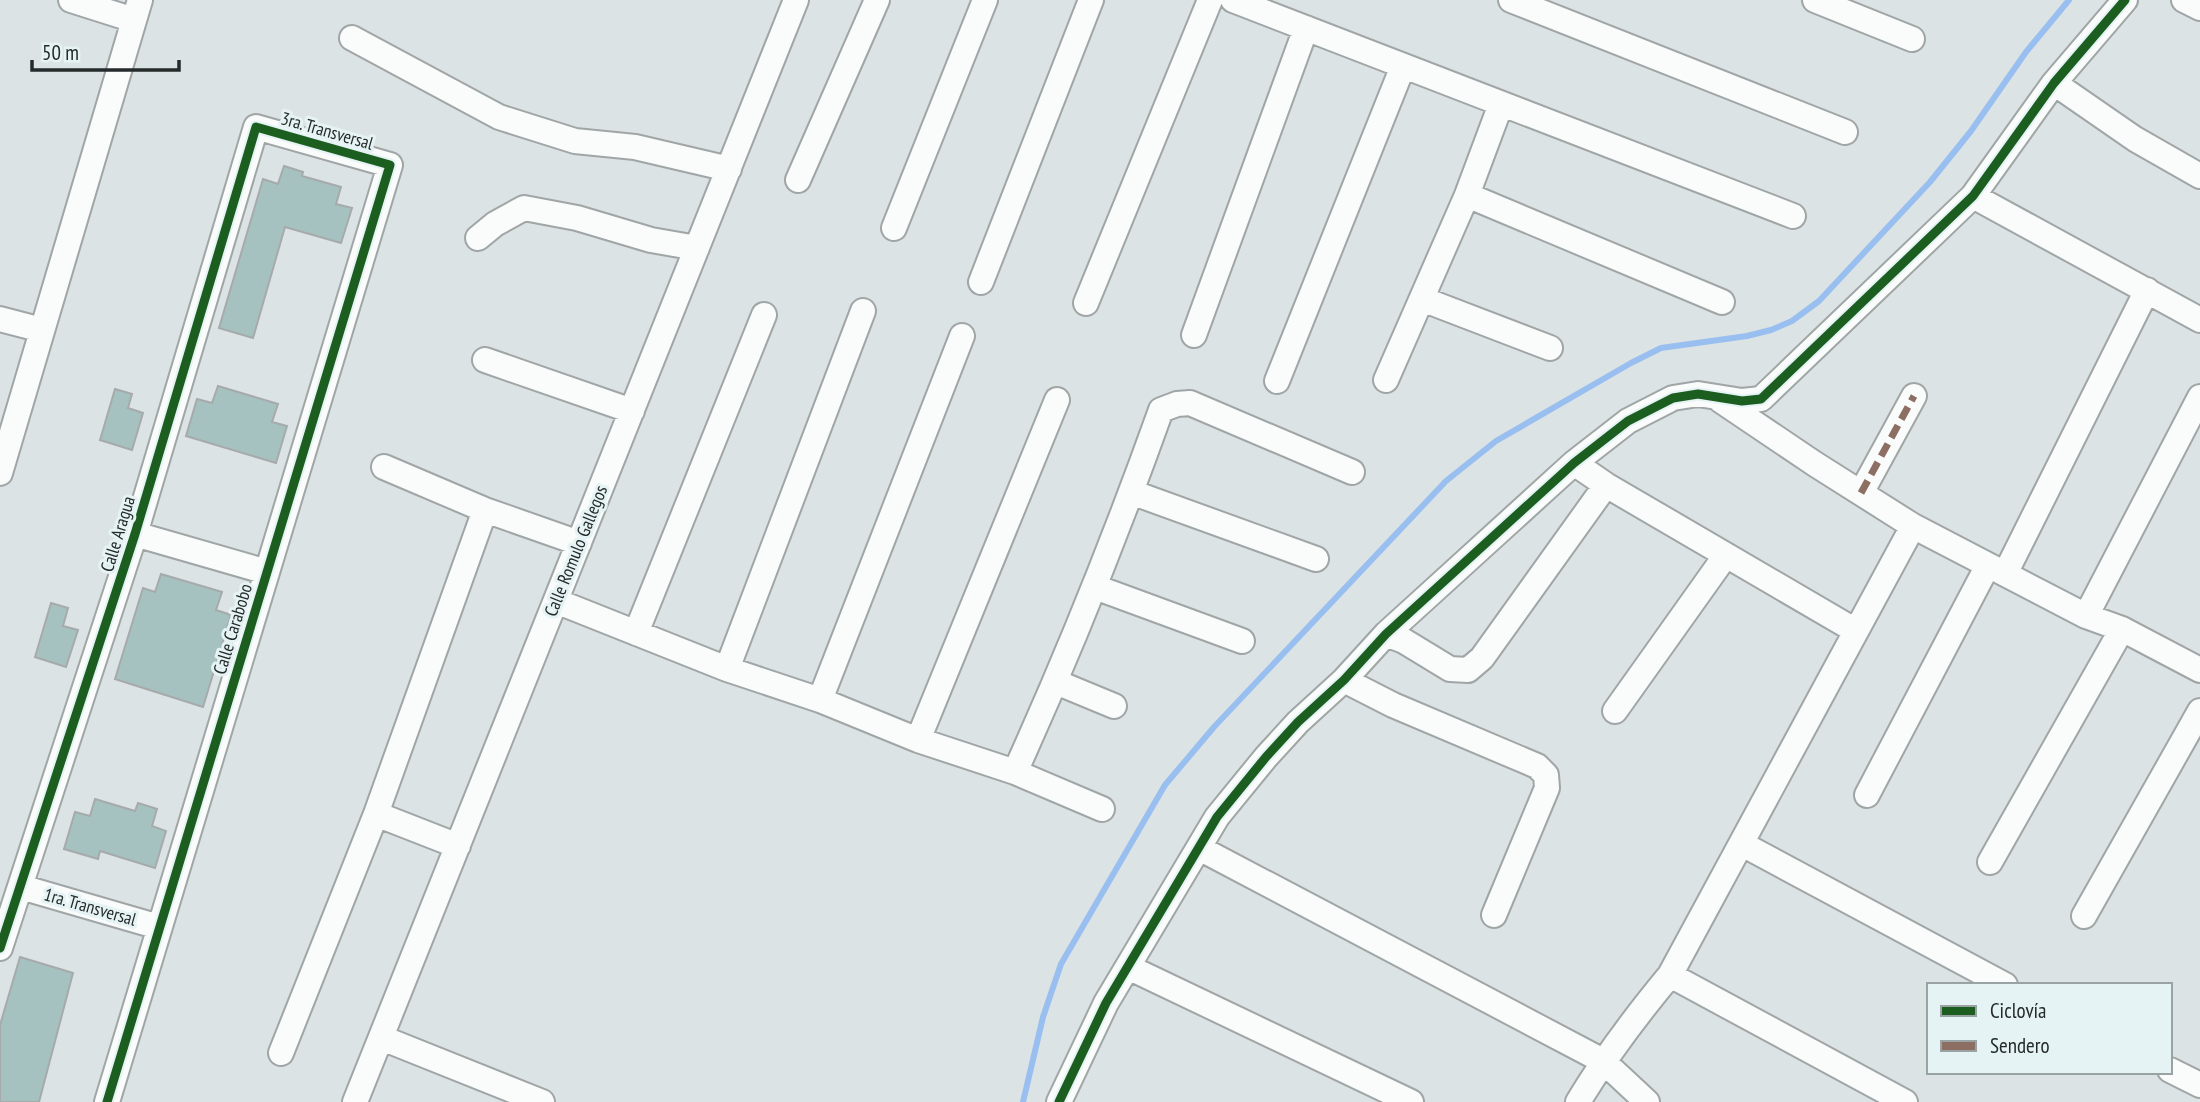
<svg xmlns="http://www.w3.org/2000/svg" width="2200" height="1102" font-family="'PT Sans Narrow',sans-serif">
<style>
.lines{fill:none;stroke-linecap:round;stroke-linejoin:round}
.stream{stroke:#99bff0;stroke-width:6}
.building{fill:#a5c2c1;stroke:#a6aaab;stroke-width:2}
.minor-casing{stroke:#a0a5a6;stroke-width:28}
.minor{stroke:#fafbfb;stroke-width:24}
.quiet{stroke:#8d6e63;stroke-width:7;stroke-dasharray:14 7;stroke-linecap:butt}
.cycleway-casing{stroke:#e6f3f5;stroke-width:13}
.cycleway{stroke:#1b5e20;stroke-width:9}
.labels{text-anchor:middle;stroke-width:6;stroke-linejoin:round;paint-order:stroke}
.street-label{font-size:18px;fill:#252a2a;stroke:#e6f3f5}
</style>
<rect width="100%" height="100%" fill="#dce3e4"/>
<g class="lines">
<path class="stream" d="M1023,1102L1043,1017L1061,964L1165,785L1214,727L1446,481L1496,441L1631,363L1661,348L1747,336L1771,330L1792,321L1819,301L1930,182L1971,131L2026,52L2069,0"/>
</g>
<path class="building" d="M284,166L303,172L302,176L341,187L336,204L352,208L341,243L285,227L253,338L219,328L263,179L278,184Z
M218,386L278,404L272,422L287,426L276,463L186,436L197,399L212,403Z
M115,389L132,394L128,408L143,413L132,450L100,440Z
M161,574L222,592L216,610L231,615L203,707L115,679L143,588L155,592Z
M51,603L68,608L63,626L78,630L66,667L35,657Z
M95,799L135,811L138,803L157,809L152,826L166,831L155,868L100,851L98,859L64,849L75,812L90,816Z
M20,957L73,973L39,1102H0V1025Z"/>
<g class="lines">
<defs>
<path id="minor" d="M71,0L134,20
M1233,0L1793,216
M1511,0L1845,132
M1815,0L1912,39
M2184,0L2200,8
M352,38L499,117L575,141L635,147L729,169
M2054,83L2135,139L2200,176
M798,180L877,0
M1467,195L1722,302
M1973,196L2200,320
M894,228L985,0
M478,238L495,224L524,208L577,218L651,240L697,248
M981,282L1091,0
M1422,299L1550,348
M1086,303L1210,0
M0,319L42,330
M1194,335L1306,28
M485,360L632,411
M1386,380L1467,195L1501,104
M1277,381L1403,66
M1720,400L1815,464L1913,526L2086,616L2122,629L2200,670
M1574,463L1606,485L1856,631
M0,473L140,0
M1131,492L1316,559
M1861,493L1914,396
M485,510L579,543
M135,534L267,572
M2005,574L2147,290
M1095,587L1242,641
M556,601L727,669L820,700L918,740L1015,772C1069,653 1117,533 1161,410L1177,404L1190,403L1352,472
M2086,616L2200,397
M636,633L764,315
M1386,634L1404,641L1450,669L1468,670L1482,658L1606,485
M727,669L863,311
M1344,680L1393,705L1537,766L1546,775L1547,788L1494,915
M1056,682L1114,706
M820,700L962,336
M1615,711L1726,555
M918,740L1057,400
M1015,772L1102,809
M1867,795L1988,565
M376,814L458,846
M1742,844L2005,985
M1199,848L1603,1061L1647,1102
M1990,862L2122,629
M21,887L159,927
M2084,916L2200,711
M0,948L135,534L256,127L390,165L107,1102
M1128,967L1411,1102
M1670,975L1905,1102
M382,1038L542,1102
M281,1053L376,814L485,510L384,467
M2170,1070L2200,1085
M355,1102L796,0
M1059,1102L1106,1003L1217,817L1266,757L1298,722L1344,680L1386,634L1574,463L1628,421L1673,398L1698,394L1742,401L1761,399L1973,196L2054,83L2125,0
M1578,1102C1605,1057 1636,1016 1670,975L1913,526"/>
</defs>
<use href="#minor" class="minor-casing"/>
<use href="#minor" class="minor"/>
<path class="quiet" d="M1861,493L1914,396"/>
<defs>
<path id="cycleway" d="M0,948L135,534L256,127L390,165L107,1102
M1059,1102L1106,1003L1217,817L1266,757L1298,722L1344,680L1386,634L1574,463L1628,421L1673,398L1698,394L1742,401L1761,399L1973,196L2054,83L2125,0"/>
</defs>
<use href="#cycleway" class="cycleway-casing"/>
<use href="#cycleway" class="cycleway"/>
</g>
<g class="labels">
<g class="street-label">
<text transform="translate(327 131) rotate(16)" y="6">3ra. Transversal</text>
<text transform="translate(118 534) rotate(-73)" y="6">Calle Aragua</text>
<text transform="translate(576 551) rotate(-68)" y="6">Calle Romulo Gallegos</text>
<text transform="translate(233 629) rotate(-73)" y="6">Calle Carabobo</text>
<text transform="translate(90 907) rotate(16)" y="6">1ra. Transversal</text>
</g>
</g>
<rect x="1927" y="983" width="245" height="91" fill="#e6f3f5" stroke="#99a3a4" stroke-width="2"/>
<rect x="1941" y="1006" width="35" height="10" fill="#1b5e20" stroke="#99a3a4" stroke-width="2"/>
<text x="1990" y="1018" font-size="21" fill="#252a2a">Ciclovía</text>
<rect x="1941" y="1041" width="35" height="10" fill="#8d6e63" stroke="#99a3a4" stroke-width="2"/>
<text x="1990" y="1053" font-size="21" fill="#252a2a">Sendero</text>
<path d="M32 60v10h147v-10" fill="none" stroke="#252a2a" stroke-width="3.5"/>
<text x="42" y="60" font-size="21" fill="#252a2a" stroke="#e6f3f5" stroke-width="5" paint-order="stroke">50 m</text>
</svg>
